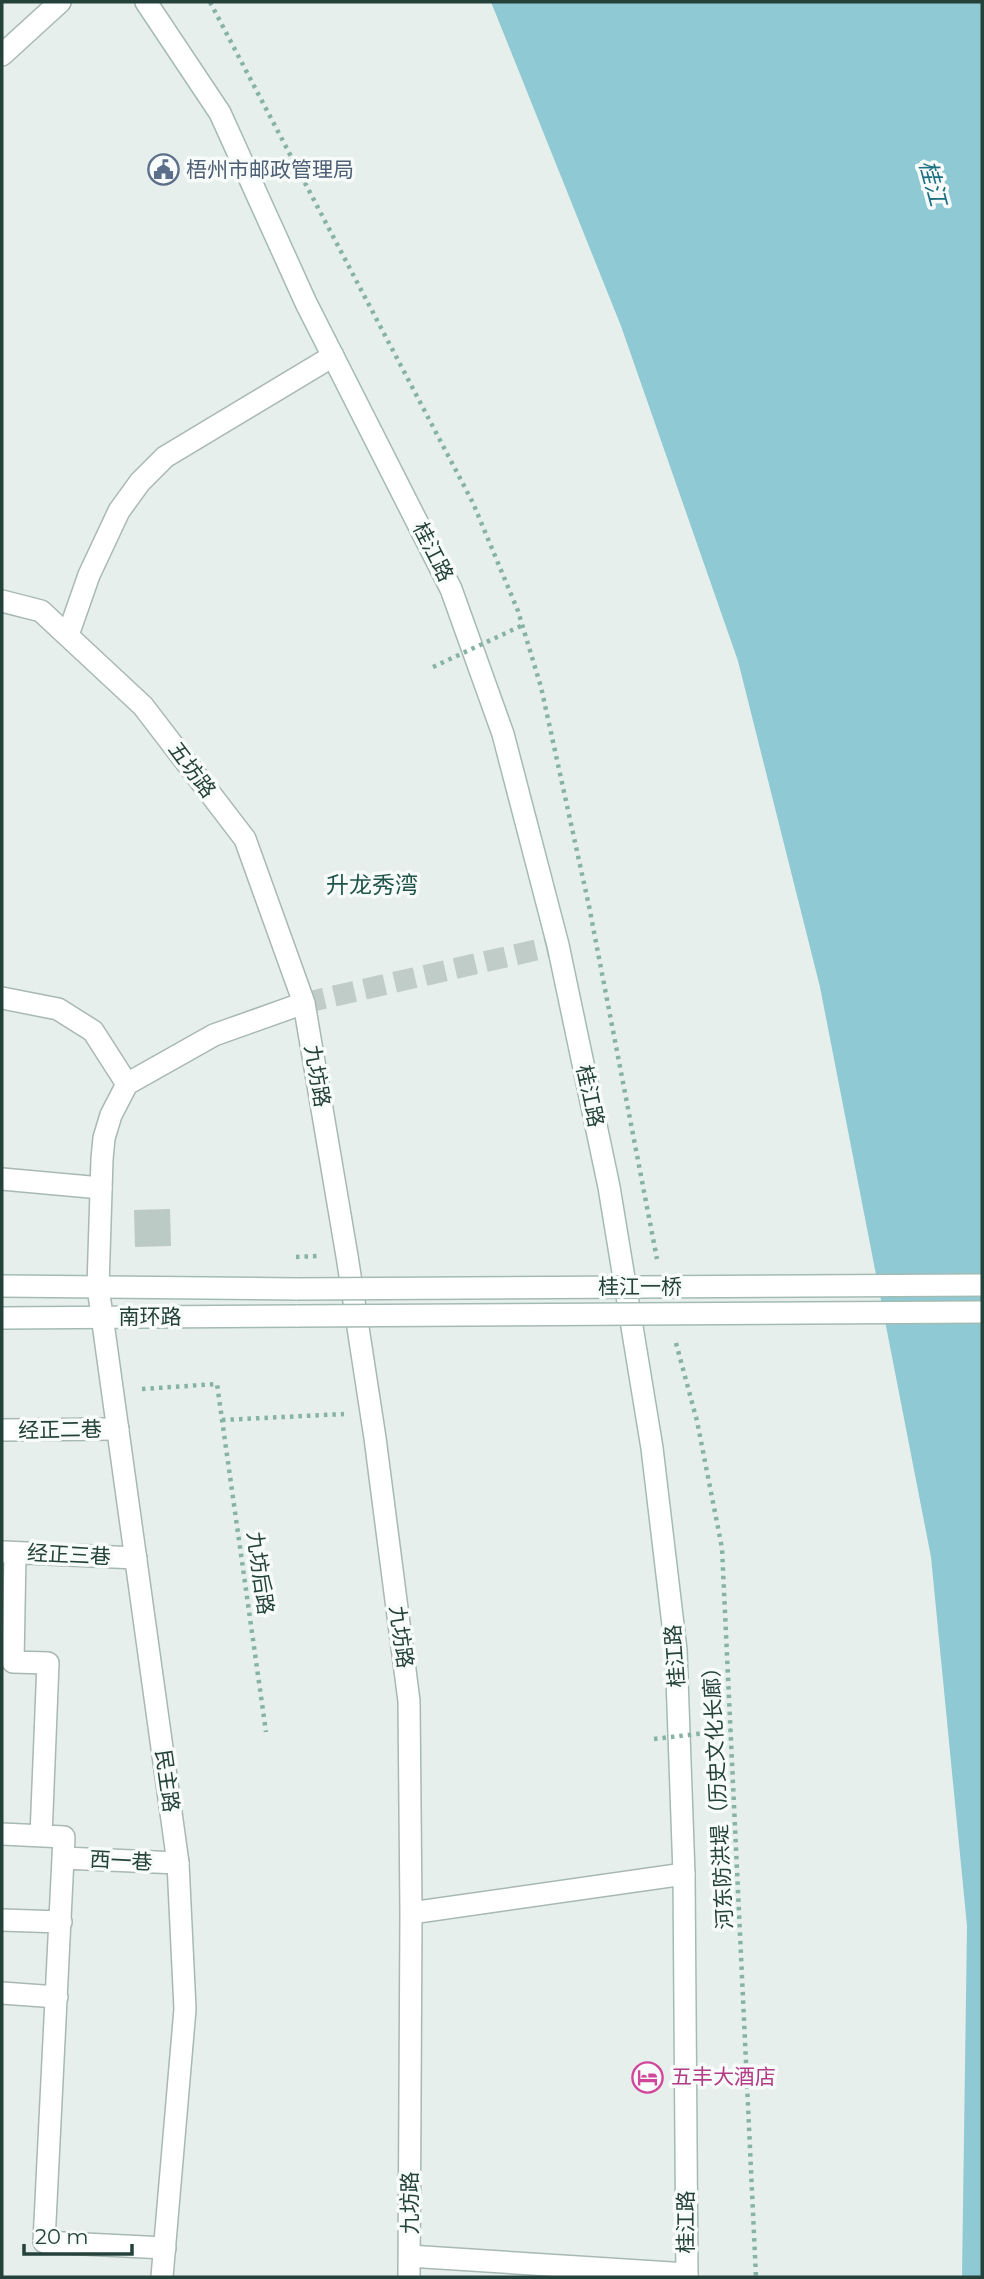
<svg xmlns="http://www.w3.org/2000/svg" width="984" height="2279" font-family="Montserrat,'Noto Sans SC',sans-serif">
<style>
.water{fill:#8ec9d4}
.building{fill:#bbcac4}
.lines{fill:none;stroke-linecap:round;stroke-linejoin:round}
.street-tunnel{stroke:#bfccc8;stroke-width:21;stroke-dasharray:21 10;stroke-linecap:butt}
.lane-casing{stroke:#a8b8b2;stroke-width:24}
.street-casing{stroke:#a8b8b2;stroke-width:24}
.secondary-casing{stroke:#a4bbb3;stroke-width:24}
.path{stroke:#86b3a5;stroke-width:4.5;stroke-dasharray:3.5 5;stroke-linecap:butt}
.lane{stroke:#fff;stroke-width:21}
.street{stroke:#fff;stroke-width:21}
.secondary{stroke:#fff;stroke-width:21}
.secondary-bridge-casing{stroke:#a4bbb3;stroke-width:24;stroke-linecap:butt}
.path-bridge{stroke:#86b3a5;stroke-width:4.5;stroke-dasharray:3.5 5;stroke-linecap:butt}
.secondary-bridge{stroke:#fff;stroke-width:21}
.labels{text-anchor:middle;stroke-width:7;stroke-linejoin:round;paint-order:stroke}
.service-label{font-size:21px;fill:#4e5e75;stroke:#f7fbf9;text-anchor:start}
.street-label{font-size:21px;fill:#24423a;stroke:#f7fbf9}
.hotel-label{font-size:21px;fill:#b23c85;stroke:#f7fbf9;text-anchor:start}
.water-label{font-size:23px;font-style:italic;fill:#1c6f80;stroke:#f7fbf9}
.neighbourhood-label{font-size:23px;fill:#1f5548;stroke:#f7fbf9}
</style>
<rect width="100%" height="100%" fill="#e6efeb"/>
<path class="water" d="M491,2H982V2277H962L967,1926L931,1557L820,987L738,661L621,326Z"/>
<path class="building" d="M170,1209L171,1246L135,1247L134,1210Z"/>
<g class="lines">
<path class="street-tunnel" d="M304,1003L558,945"/>
<defs>
<path id="lane" d="M68,635L89,575L119,511L140,482L165,457L333,356
M2,998L58,1009L93,1031L127,1084
M2,1179L101,1188
M2,1430L118,1429
M4,1552L136,1558
M15,1553L13,1662L48,1663L41,1836
M2,1834L64,1837L63,1858L178,1863
M63,1858L44,2242L165,2248
M2,1920L61,1922
M2,1993L57,1997"/>
<path id="street" d="M2,55L60,2
M2,601L41,611L143,706L245,839L304,1003L347,1256L375,1438L409,1701L411,1913L409,2277
M411,1913L684,1874
M409,2256L687,2274
M162,2277L185,2009L178,1863L98,1287L102,1159L104,1138L111,1115L127,1084L214,1035L304,1003"/>
<path id="secondary" d="M146,2L220,113L306,303L451,589L503,734L558,945L609,1187L652,1448L676,1650L684,1874L687,2277
M2,1286L297,1289
M2,1318L298,1316"/>
</defs>
<use href="#lane" class="lane-casing"/>
<use href="#street" class="street-casing"/>
<use href="#secondary" class="secondary-casing"/>
<path class="path" d="M210,2L473,503L518,611L541,687L589,906L657,1259
M296,1257L318,1256
M676,1343L697,1421L722,1548L756,2277
M142,1389L217,1384L266,1732
M222,1420L344,1414"/>
<use href="#lane" class="lane"/>
<use href="#street" class="street"/>
<use href="#secondary" class="secondary"/>
<defs>
<path id="secondary-bridge" d="M297,1289L982,1285
M298,1316L982,1312"/>
</defs>
<use href="#secondary-bridge" class="secondary-bridge-casing"/>
<path class="path-bridge" d="M433,667L523,625
M654,1739L731,1730"/>
<use href="#secondary-bridge" class="secondary-bridge"/>
</g>
<defs>
<symbol id="civic-ring" viewBox="-11 -11 22 22"><circle r="9.5" fill="#f7fbf9" stroke="#5c6f8a" stroke-width="1.5"/><path d="M-.6-6.5H3V-4.5H.6V-3L4-1V1h2V6H-6V1h2V-1L-.6-3ZM-1.2 2.5V6h2.4V2.5Z" fill="#5c6f8a"/></symbol>
<symbol id="hotel-ring" viewBox="-11 -11 22 22"><circle r="9.5" fill="#f7fbf9" stroke="#d1479c" stroke-width="1.5"/><path d="M-6-4.5h1.5V1H6V5H4.5V3h-9V5H-6ZM-4 0a1.8 1.8 0 1 1 3.6 0ZM.5 0V-2.5h3Q6-2.5 6 0Z" fill="#d1479c"/></symbol>
</defs>
<g fill-rule="evenodd">
<use href="#civic-ring" x="146" y="152" width="35" height="35"/>
<use href="#hotel-ring" x="630" y="2060" width="35" height="35"/>
</g>
<g class="labels">
<g class="service-label">
<text x="186" y="177">梧州市邮政管理局</text>
</g>
<g class="street-label">
<text transform="translate(433 552) rotate(63)" y="7">桂江路</text>
<text transform="translate(192 770) rotate(53)" y="7">五坊路</text>
<text transform="translate(317 1076) rotate(80)" y="7">九坊路</text>
<text transform="translate(590 1096) rotate(78)" y="7">桂江路</text>
<text x="640" y="1294">桂江一桥</text>
<text x="150" y="1324">南环路</text>
<text transform="translate(60 1430) rotate(-1)" y="7">经正二巷</text>
<text transform="translate(69 1555) rotate(3)" y="7">经正三巷</text>
<text transform="translate(260 1573) rotate(82)" y="7">九坊后路</text>
<text transform="translate(401 1637) rotate(82)" y="7">九坊路</text>
<text transform="translate(675 1656) rotate(-94)" y="7">桂江路</text>
<text transform="translate(167 1781) rotate(82)" y="7">民主路</text>
<text transform="translate(718 1793) rotate(-93)" y="7">河东防洪堤（历史文化长廊）</text>
<text transform="translate(121 1861) rotate(3)" y="7">西一巷</text>
<text transform="translate(410 2203) rotate(-90)" y="7">九坊路</text>
<text transform="translate(686 2222) rotate(-90)" y="7">桂江路</text>
</g>
<g class="hotel-label">
<text x="671" y="2084">五丰大酒店</text>
</g>
<g class="water-label">
<text transform="translate(933 183) rotate(75)" y="8">桂江</text>
</g>
<g class="neighbourhood-label">
<text x="372" y="893">升龙秀湾</text>
</g>
</g>
<rect width="984" height="2279" fill="none" stroke="#24423a" stroke-width="7"/>
<path d="M24 2244v10h108v-10" fill="none" stroke="#24423a" stroke-width="3.5"/>
<text x="35" y="2244" font-size="21" fill="#24423a" stroke="#f7fbf9" stroke-width="5" paint-order="stroke">20 m</text>
</svg>
